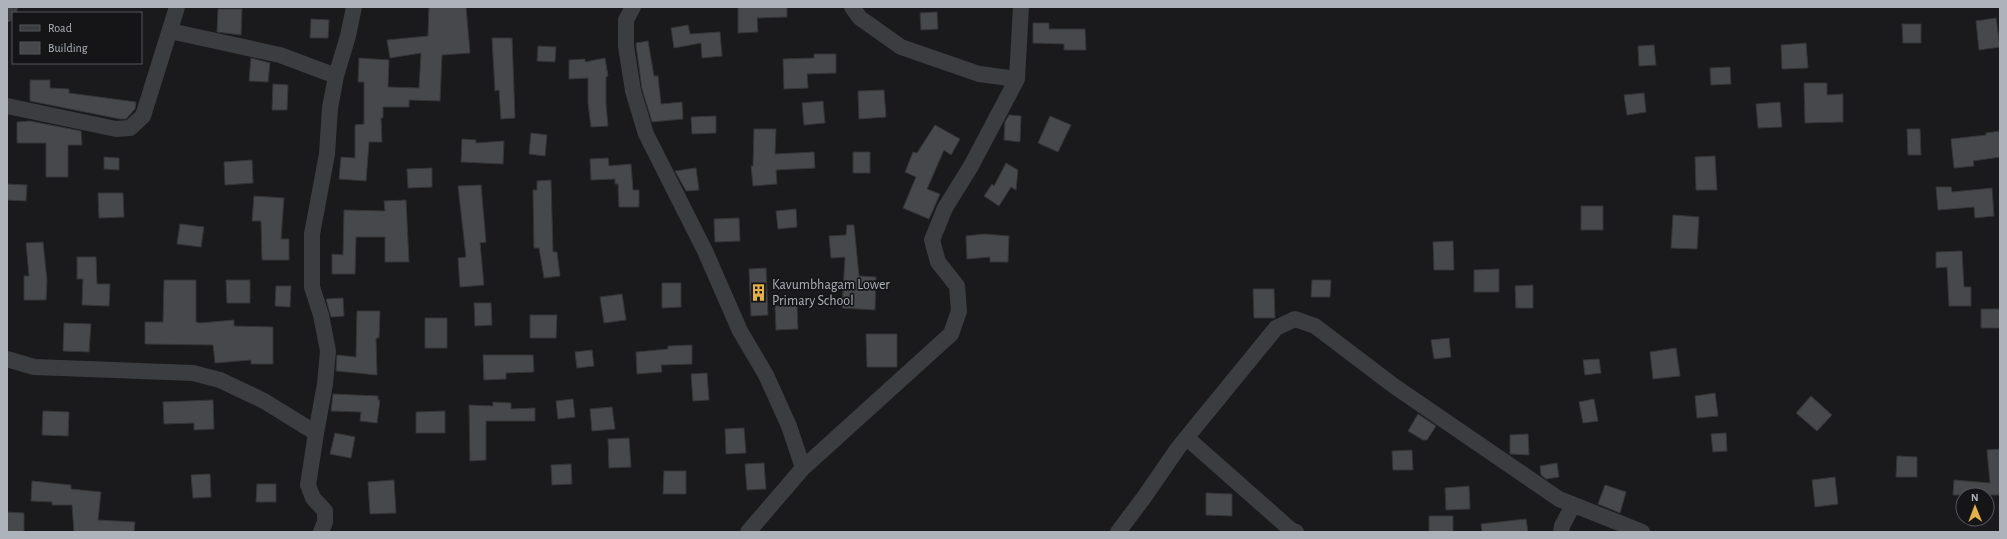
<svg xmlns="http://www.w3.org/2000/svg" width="2007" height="539" font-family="'Alegreya Sans',sans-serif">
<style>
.building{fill:#47484c;stroke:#353538}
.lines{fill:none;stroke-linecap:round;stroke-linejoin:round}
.minor{stroke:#3c3d41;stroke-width:16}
.labels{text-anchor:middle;stroke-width:3.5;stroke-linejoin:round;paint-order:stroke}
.poi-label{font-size:14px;fill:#aeb2bb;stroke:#151517;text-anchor:start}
</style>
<rect width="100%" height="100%" fill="#1a1a1c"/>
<path class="building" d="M429,7H466L470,53L442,55L440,101L409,100V107H383V118H381L382,142H369L366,181L339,179L341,157L355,158V125L364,124V82H358L359,58L389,60L388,87L419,88L421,53L390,58L387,40L428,36Z
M738,7H787V17L757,18L758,32L738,33Z
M218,9H242L241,35L217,32Z
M937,12L938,29L921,30L920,13Z
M1996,18L2000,47L1979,50L1976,21Z
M311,19L329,20L328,38H310Z
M1033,23H1049V29H1085L1086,50H1064V44L1033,43Z
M1902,24H1921V43H1903Z
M688,25L690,34L720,32L722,56L702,58L701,43L674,48L671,28Z
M492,38H512L515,118L501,119L499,90L495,91Z
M648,41L654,76H658L661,104L682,102L683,119L652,122L642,89L636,45V43Z
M1806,43L1808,68L1782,69L1781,45Z
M1654,45L1656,65L1639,66L1638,46Z
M538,46L556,47L555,62L537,61Z
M814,54H836V73L807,74L808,88L784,89L783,59L814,58Z
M251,58L270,63L268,82L249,81Z
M605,58L608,76L606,77V104L608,126L591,127L588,103V78L569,79V60L585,59V62Z
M1730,67L1731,84L1711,85L1710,68Z
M30,80H50V88L69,89V93L136,102L135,109L126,119H120L30,101Z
M1804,83H1827V95L1843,94V122L1805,123Z
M273,84L288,85L287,110H272Z
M884,90L886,117L859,119L858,91Z
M1644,93L1646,112L1627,115L1624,95Z
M823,101L825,123L804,125L802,103Z
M1780,102L1782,127L1758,128L1756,104Z
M1009,115L1021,116L1020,142L1004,140L1005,122Z
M716,116V133L692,134L691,117Z
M1050,116L1071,125L1058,152L1038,143Z
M30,121L81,131L82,145H68V177H46V143H17V122Z
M935,125L960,139L951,155L944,150L927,189L940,194L929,219L903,208L916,177L905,172L913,152L917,153Z
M754,129H776L775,154L814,152L815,168L776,170L777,184L753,186L751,166H753Z
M1907,129H1920L1921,155H1908Z
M2000,131V157L1973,161L1974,166L1954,168L1951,139L1986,135V133Z
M531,133L547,135L545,156L529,154Z
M462,139L476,140V143L504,141L503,164L461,162Z
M853,152H870V173H853Z
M1715,156L1717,190H1696L1695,157Z
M104,157L119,158V170L104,169Z
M608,158L609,166L631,164L633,190H639V207H619L618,184H615V179L591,180L590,159Z
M252,160L253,183L225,185L224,162Z
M1006,163L1018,170L1016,190L1011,187L999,206L984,196L992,184L994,186Z
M432,168V187L408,188L407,169Z
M696,168L699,190L686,191L675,171Z
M551,180L553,252H557L560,276L544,278L539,248H534L533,190H537V181Z
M7,184L27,185L26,201L7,200Z
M481,185L486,242L480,243L484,285L460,287L458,258L466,257L458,186Z
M1936,187H1951L1952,192L1992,188L1994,216L1975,218L1974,207L1938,210Z
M98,193H123L124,217L99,218Z
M254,196L284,198L281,239H289V260H262L261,221H252Z
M406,200L409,262H385V237H356L355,274H332V254L343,255L344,210L385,211L384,201Z
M1581,206H1603V230H1581Z
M796,209L797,227L778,229L776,211Z
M1673,215L1699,217L1697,249L1671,248Z
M739,218L740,241L715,242L714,219Z
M180,224L204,227L201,247L177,244Z
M847,225H854L859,276L876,277L875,310L842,308L845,257L831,258L829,236L846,235Z
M984,234L1009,236L1008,262H990V257L967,259L966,236Z
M1453,241L1454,270H1434L1433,242Z
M43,242L47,280L46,300H24V276H29L26,243Z
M1962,251L1964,287H1971V306H1949L1947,267L1936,268V252Z
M77,257H96L97,284H110L109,306L82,305L83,279H77Z
M766,268L768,315L751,316L749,269Z
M1499,269V292H1474V270Z
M164,280H196V322L200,323L234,320V326L273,327V364H251V360L215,363L213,345L145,344V322H163Z
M226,280H250V303H227Z
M1312,280H1331L1330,297H1311Z
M662,283H681V307L662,308Z
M1533,285V308H1516L1515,286Z
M276,286H291L290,307L275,306Z
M1253,289H1274L1275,318H1254Z
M622,294L626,320L604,323L600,297Z
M343,298L344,316L331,317L326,299Z
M474,303H491L492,325L475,326Z
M797,305L798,329L776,330L775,306Z
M1981,309H2000V328H1981Z
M357,311H380L379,338H376L377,375L336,371L337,355L356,357Z
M530,315H557L556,338H530Z
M425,318H447V348H425Z
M64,323L91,324L89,352L63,351Z
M866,334H897V367H867Z
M1449,338L1451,357L1434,359L1431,340Z
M692,345V364L661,365L662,372L637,374L636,352L668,349V346Z
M1676,348L1680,376L1653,379L1650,352Z
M592,350L594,366L577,368L575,352Z
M483,355H533L534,372L506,373V379L484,380Z
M1599,359L1601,373L1585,375L1583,360Z
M707,373L709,400L693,401L691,374Z
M1715,393L1718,416L1697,418L1695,396Z
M333,394L378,396V400H380L377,423L360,421L361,412L331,411Z
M1811,396L1832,415L1817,431L1796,413Z
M573,399L575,417L558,419L556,401Z
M1594,399L1598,421L1583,423L1579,402Z
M213,400L214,429L194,430V423L164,424L163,402Z
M493,402L511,403V409L535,408V421H486V460L470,461L469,405L493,406Z
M612,407L615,429L592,431L590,409Z
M43,411L69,412L68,436L42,435Z
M445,411V433H416V412Z
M1418,414L1436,426L1427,440H1423L1408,431Z
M744,428L746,453L726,454L725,429Z
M335,433L355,437L351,458L330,454Z
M1726,433L1727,451L1713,452L1711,434Z
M1528,434L1529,455L1510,454V435Z
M629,438L631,467L609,468L608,439Z
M2000,449V495H1953L1954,480L1990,483L1987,450Z
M1412,450L1413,470H1393L1392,451Z
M1897,456L1917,457V477H1896Z
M764,463L766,489L747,490L745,464Z
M1557,463L1559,477L1546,479L1541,475L1540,466Z
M571,464L572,484L552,485L551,465Z
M664,471H686V494H663Z
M210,474L211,497L193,498L191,475Z
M1835,477L1838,504L1815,507L1812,480Z
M394,480L396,513L370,514L368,482Z
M32,481L71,485V489L101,492L98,520L135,522L134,532H74L72,505H52V502L31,501Z
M257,484H276V502H256Z
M1605,485L1626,492L1620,513L1598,504Z
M1469,486L1470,509L1446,510L1445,488Z
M1206,493L1232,494V516L1206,515Z
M7,512L24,513V532H7Z
M1429,516H1453V532H1429Z
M1526,519L1528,532H1482L1481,524Z"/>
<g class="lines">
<path class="minor" d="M633,7L626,20V46L633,91L646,134L705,251L740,331L766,375L789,426L803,468
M852,7L860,18L901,47L979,74L1017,79
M7,14L10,7
M170,31L280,55L336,76
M7,106L116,129L130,128L143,116L177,7
M7,359L34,367L193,373L220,380L264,401L316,433L308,485L313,498L325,511V522L321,532
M316,433L325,384L328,351L321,315L312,287V234L327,154L330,108L336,76L348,36L354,7
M1187,438L1291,530L1296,532
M748,532L803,468L951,334L959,311L957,286L938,262L932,240L945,208L971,166L1017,79L1021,7
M1118,532L1145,496L1178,448L1276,328L1295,319L1315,326L1394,386L1559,499L1642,532
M1561,532L1562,526L1573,505"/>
</g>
<defs>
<symbol id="building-bare" viewBox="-9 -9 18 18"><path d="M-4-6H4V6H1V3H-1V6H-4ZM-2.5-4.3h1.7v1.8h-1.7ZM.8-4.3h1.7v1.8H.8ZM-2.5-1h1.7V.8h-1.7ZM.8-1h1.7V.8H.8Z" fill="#e4b04a" stroke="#151517" stroke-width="2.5" paint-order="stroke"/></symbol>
</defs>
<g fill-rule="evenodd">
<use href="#building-bare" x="746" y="280" width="25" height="25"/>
</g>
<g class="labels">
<g class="poi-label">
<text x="772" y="289">Kavumbhagam Lower<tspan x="772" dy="16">Primary School</tspan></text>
</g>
</g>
<rect width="2007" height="539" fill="none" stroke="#aeb2bb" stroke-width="16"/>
<rect x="12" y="12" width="130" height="52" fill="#151517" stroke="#525459"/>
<rect x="20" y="25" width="20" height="6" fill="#3c3d41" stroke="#525459"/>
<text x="48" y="32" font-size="12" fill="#aeb2bb">Road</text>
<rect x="20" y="42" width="20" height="12" fill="#47484c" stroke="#525459"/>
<text x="48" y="52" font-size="12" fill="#aeb2bb">Building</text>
<g transform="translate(1975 507) rotate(359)"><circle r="19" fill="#151517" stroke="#525459"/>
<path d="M0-3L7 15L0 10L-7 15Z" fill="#e4b04a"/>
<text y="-6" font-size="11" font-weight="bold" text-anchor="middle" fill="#aeb2bb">N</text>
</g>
</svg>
